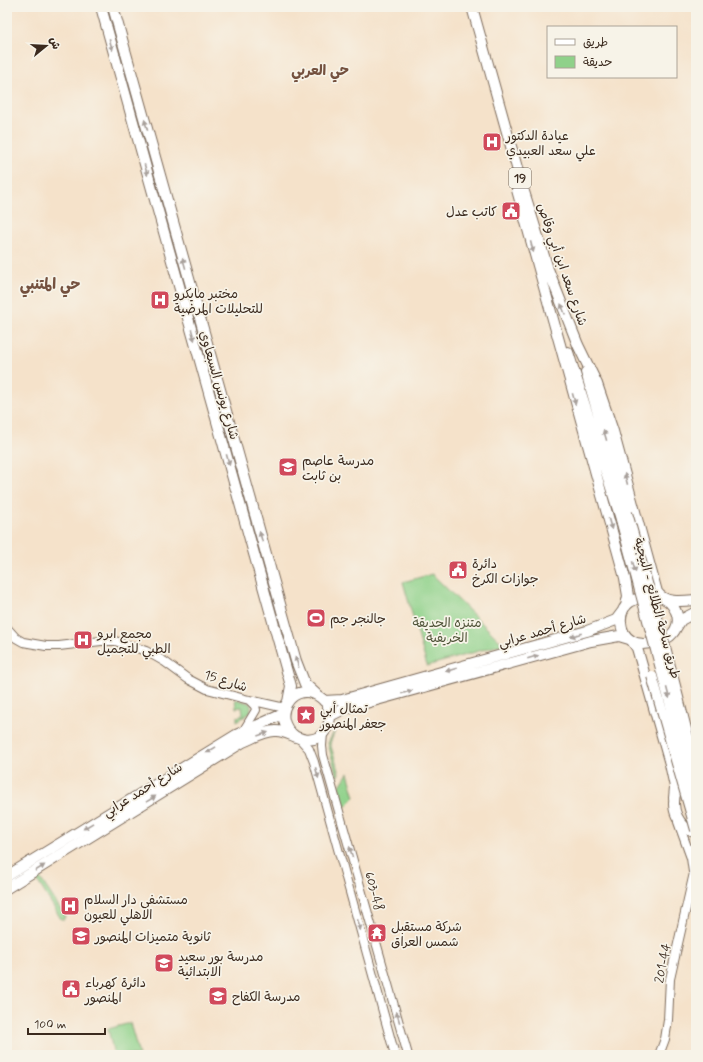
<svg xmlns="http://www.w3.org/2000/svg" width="703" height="1062" font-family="Mynerve,'Playpen Sans Arabic',sans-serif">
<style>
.green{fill:#8fd18a;stroke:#657e54}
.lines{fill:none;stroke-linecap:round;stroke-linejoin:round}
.minor-casing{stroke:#7c6a5a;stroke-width:10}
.major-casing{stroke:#7c6a5a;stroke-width:12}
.minor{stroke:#fff;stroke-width:8}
.major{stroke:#fff;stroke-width:10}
.major-bridge-casing{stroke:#7c6a5a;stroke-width:12;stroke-linecap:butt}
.major-bridge{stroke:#fff;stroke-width:10}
.oneway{fill:#a79f9a}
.labels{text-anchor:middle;stroke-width:3.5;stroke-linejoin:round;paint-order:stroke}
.shield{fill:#f7f3e8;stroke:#73665b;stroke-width:1}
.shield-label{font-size:12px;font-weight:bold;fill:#3b2a1e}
.poi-label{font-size:13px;fill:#3b2a1e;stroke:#f7f3e8;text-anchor:start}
.street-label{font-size:13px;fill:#3b2a1e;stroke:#f7f3e8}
.park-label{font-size:13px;fill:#505439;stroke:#f7f3e8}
.neighbourhood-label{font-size:14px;font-weight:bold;fill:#74513f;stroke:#f7f3e8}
.quarter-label{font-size:15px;font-weight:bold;fill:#74513f;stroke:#f7f3e8}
</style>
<rect width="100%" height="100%" fill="#f7f3e8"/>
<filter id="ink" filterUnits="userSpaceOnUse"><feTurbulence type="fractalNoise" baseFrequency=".025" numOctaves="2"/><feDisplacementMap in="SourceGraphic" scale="8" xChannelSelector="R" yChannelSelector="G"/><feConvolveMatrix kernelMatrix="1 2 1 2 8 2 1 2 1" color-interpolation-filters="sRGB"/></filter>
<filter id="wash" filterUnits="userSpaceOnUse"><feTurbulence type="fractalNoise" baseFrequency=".012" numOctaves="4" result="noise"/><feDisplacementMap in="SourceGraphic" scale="16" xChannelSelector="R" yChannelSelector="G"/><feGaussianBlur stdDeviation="0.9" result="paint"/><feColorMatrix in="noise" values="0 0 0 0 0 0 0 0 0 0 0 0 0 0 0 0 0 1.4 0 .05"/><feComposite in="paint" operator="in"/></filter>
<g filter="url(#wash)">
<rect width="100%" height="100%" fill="#f5e2ca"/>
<path class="green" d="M432,574L503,644L427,666L403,582Z
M235,699L249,703L251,706L250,713L237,721V717L243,715L242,707L236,708Z
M339,722L330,743L339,773L337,777L328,743Z
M348,773L355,797L345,807L339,787Z
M38,875L65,916L64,919H61L35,877Z
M130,1023L139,1055H114L108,1029Z"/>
</g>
<g filter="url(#ink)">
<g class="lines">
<defs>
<path id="minor" d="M7,628L16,638L23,642L46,646H59L101,641H115L146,651L165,662L188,679L207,689L249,700L285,708
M244,730L256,710L255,706L249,700
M323,733L322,746L323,755L408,1055
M300,739L309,749L314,762L395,1055
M678,822L691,858L693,872
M659,1055L665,1039L668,1020L670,979L696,864"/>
<path id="major" d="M101,7L284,661L291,686L288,702
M113,7L296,661L305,684L316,694
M472,7L521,182L548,269L578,345L597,384L613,431L657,592C665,604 684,601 696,600
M517,190L625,578L628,596L626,606
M568,352L620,516
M586,372L627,513
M657,596C675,600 686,622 670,636C665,640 659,641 653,643C645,644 639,645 632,641C618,633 617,611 630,602C638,597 649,596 657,596Z
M676,628L681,620L696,612
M632,641L637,648L670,764L675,787L674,798
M324,701L342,700L587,631L616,620L622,612
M330,716L344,709L591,641L619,636L629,639
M676,791C670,809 678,827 696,833
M7,876L236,735L283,714
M7,888L243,742C253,738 264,731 275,731C290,730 302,746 319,737C325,733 330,724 330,716C330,709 327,702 321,698C296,677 266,716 296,737"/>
</defs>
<use href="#minor" class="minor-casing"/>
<use href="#major" class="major-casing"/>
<use href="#minor" class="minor"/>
<use href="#major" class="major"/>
<defs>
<path id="major-bridge" d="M627,513L663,639L696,768
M620,516L696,799
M652,676L696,830"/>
</defs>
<use href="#major-bridge" class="major-bridge-casing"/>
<use href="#major-bridge" class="major-bridge"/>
</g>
<defs><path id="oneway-solid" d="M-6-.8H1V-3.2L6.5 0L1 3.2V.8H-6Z"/></defs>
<g class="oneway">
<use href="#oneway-solid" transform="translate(111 45) rotate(74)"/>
<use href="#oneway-solid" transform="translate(146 125) rotate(-106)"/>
<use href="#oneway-solid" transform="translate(146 170) rotate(74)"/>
<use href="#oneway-solid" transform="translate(532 247) rotate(75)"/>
<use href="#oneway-solid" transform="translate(184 263) rotate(-106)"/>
<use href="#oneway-solid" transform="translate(563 309) rotate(-112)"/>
<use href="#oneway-solid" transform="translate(193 335) rotate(74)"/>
<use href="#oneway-solid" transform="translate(574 399) rotate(74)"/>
<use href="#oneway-solid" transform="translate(605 435) rotate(-106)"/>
<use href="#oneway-solid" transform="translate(228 460) rotate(74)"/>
<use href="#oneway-solid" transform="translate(626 479) rotate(-105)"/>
<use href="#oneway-solid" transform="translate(610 524) rotate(74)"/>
<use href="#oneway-solid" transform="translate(261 537) rotate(-106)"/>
<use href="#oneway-solid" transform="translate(634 567) rotate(75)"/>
<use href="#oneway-solid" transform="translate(576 635) rotate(164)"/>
<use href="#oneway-solid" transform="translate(533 657) rotate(-16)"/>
<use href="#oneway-solid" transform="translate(297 662) rotate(-108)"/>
<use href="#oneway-solid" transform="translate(451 670) rotate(164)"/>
<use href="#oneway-solid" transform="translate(407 692) rotate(-16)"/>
<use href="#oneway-solid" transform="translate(668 693) rotate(75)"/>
<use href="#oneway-solid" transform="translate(263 734) rotate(-19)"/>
<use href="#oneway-solid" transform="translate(211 750) rotate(149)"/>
<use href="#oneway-solid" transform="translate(317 773) rotate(75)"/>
<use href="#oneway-solid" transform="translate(151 799) rotate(-32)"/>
<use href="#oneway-solid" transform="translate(88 826) rotate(148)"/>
<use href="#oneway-solid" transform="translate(351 852) rotate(-106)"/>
<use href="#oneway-solid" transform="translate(40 868) rotate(-32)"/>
<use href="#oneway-solid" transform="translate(359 925) rotate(75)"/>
<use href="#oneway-solid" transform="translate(398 1017) rotate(-106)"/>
</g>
</g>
<defs>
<symbol id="hospital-square" viewBox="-11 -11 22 22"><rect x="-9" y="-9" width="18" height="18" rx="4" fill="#d1495b" stroke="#f7f3e8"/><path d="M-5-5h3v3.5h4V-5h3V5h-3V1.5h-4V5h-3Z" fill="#fff"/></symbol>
<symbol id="civic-square" viewBox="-11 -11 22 22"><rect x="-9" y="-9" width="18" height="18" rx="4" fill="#d1495b" stroke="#f7f3e8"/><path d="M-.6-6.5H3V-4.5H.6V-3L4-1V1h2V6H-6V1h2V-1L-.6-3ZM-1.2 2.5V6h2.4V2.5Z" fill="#fff"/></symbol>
<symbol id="school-square" viewBox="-11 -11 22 22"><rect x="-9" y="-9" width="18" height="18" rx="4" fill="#d1495b" stroke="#f7f3e8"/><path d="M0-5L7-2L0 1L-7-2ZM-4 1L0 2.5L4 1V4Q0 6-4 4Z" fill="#fff"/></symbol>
<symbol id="stadium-square" viewBox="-11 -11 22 22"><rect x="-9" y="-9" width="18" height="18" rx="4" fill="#d1495b" stroke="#f7f3e8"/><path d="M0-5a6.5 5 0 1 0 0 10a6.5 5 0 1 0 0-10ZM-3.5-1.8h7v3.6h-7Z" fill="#fff"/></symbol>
<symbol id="sight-square" viewBox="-11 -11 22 22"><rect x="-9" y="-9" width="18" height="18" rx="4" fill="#d1495b" stroke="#f7f3e8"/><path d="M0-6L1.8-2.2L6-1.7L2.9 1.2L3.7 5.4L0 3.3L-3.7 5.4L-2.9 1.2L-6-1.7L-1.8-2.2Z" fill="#fff"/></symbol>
<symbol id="temple-square" viewBox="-11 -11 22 22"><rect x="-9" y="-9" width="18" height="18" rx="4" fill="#d1495b" stroke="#f7f3e8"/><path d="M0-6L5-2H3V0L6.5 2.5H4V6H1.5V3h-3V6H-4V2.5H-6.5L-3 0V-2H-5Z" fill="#fff"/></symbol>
</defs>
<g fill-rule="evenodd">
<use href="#hospital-square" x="481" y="131" width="22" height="22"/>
<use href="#civic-square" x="500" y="200" width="22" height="22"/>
<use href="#hospital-square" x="149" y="289" width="22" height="22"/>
<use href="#school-square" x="277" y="456" width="22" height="22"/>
<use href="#civic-square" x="447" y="559" width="22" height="22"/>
<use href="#stadium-square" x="305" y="607" width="22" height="22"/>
<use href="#hospital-square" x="72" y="629" width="22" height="22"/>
<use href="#sight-square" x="295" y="704" width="22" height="22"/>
<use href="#hospital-square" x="59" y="895" width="22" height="22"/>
<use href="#temple-square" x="366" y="922" width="22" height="22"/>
<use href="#school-square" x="70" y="925" width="22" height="22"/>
<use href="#school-square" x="153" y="952" width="22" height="22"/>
<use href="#civic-square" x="60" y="978" width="22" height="22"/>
<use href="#school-square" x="207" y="985" width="22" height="22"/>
</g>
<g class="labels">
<rect class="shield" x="509" y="168" width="22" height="20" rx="3"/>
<g class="shield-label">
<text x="520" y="182">19</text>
</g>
<g class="poi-label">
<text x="506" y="140">عيادة الدكتور<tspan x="506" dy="15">علي سعد العبيدي</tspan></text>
<text x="497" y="216" text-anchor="end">كاتب عدل</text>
<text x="174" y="298">مختبر مايكرو<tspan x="174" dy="15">للتحليلات المرضية</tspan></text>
<text x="302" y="465">مدرسة عاصم<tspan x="302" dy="15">بن ثابت</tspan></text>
<text x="472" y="568">دائرة<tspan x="472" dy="15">جوازات الكرخ</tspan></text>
<text x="330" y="623">جالنجر جم</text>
<text x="97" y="638">مجمع ابرو<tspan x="97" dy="15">الطبي للتجميل</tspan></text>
<text x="320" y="713">تمثال أبي<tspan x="320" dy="15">جعفر المنصور</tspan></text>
<text x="84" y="904">مستشفى دار السلام<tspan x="84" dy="15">الاهلي للعيون</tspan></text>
<text x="391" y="931">شركة مستقبل<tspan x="391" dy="15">شمس العراق</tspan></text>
<text x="95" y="941">ثانوية متميزات المنصور</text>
<text x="178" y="961">مدرسة بور سعيد<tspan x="178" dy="15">الابتدائية</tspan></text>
<text x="85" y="987">دائرة كهرباء<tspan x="85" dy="15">المنصور</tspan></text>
<text x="232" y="1001">مدرسة الكفاح</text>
</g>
<g class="street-label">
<text transform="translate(563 264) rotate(71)" y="5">شارع سعد ابن أبي وقاص</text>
<text transform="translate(220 385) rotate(74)" y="5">شارع يونس السبعاوي</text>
<text transform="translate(658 608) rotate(75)" y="5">طريق ساحة الطلائع - البيجية</text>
<text transform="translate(542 630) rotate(-16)" y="5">شارع أحمد عرابي</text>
<text transform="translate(226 680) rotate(18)" y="5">شارع 15</text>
<text transform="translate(142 789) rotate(-32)" y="5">شارع أحمد عرابي</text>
<text transform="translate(375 891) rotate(74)" y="5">603-48</text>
<text transform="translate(662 963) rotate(-79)" y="5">201-44</text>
</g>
<g class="park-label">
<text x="447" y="627">متنزه الحديقة<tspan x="447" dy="15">الخريفية</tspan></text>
</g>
<g class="neighbourhood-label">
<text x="320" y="75">حي العربي</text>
</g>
<g class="quarter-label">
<text x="50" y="289">حي المتنبي</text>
</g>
</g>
<rect width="703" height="1062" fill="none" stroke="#f7f3e8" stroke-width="24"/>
<rect x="547" y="26" width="130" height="52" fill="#f7f3e8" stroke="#aca397"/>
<rect x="555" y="39" width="20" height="6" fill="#ffffff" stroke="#aca397"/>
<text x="583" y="46" font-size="12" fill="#3b2a1e">طريق</text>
<rect x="555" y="56" width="20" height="12" fill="#8fd18a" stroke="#aca397"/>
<text x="583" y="66" font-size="12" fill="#3b2a1e">حديقة</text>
<g transform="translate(46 46) rotate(72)" stroke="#f7f3e8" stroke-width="3" paint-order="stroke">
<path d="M0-3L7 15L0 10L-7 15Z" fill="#3b2a1e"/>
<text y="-6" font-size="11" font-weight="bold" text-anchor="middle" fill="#3b2a1e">ش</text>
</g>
<path d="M28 1028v6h77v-6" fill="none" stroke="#3b2a1e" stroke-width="2"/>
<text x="34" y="1028" font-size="12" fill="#3b2a1e" stroke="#f7f3e8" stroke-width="3" paint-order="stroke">100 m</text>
</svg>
